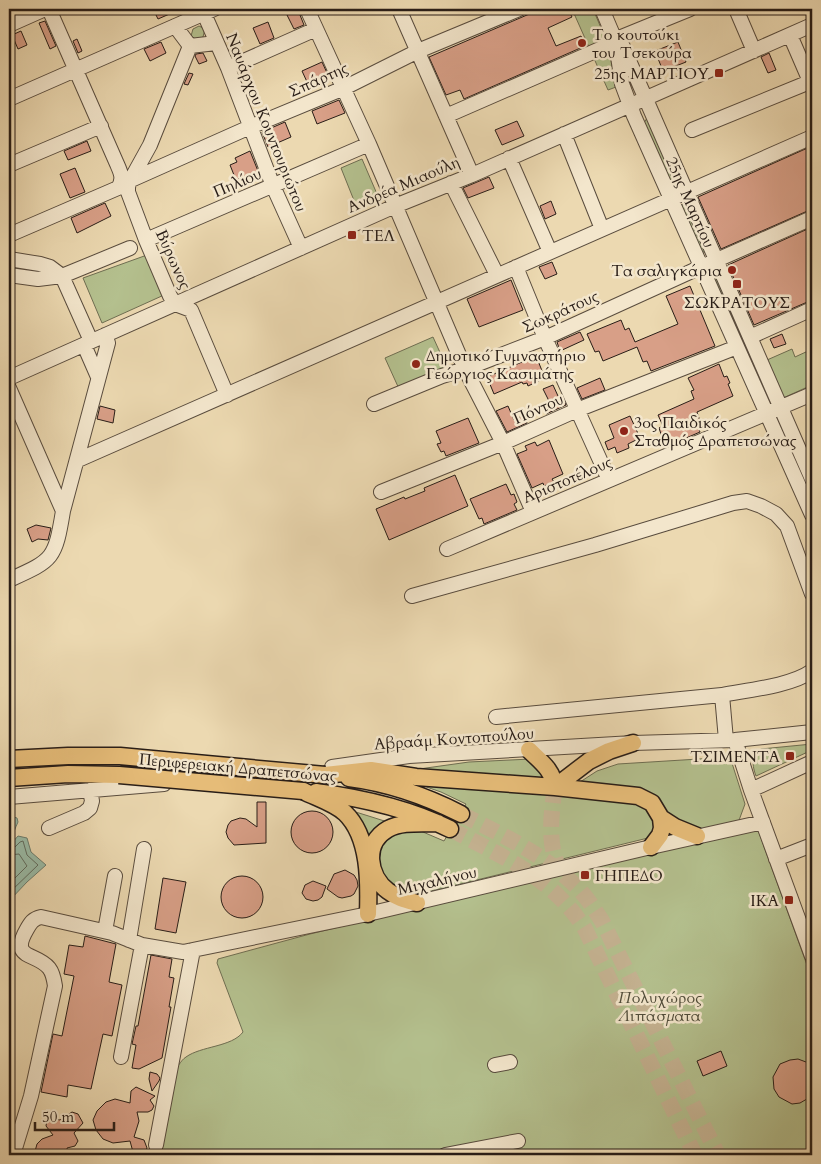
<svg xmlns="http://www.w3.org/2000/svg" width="821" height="1164" font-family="Cardo,serif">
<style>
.green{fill:#b4c08e;stroke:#6e6e52}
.water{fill:#9abba6;stroke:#6c7c6d}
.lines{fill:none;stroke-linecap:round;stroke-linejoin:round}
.shore{stroke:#616c5e;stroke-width:1}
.building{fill:#d89f87;stroke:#281d17}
.major-tunnel{stroke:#c5b392;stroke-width:16;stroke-dasharray:16 8;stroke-linecap:butt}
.minor-casing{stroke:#594c3e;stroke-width:16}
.major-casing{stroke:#281d17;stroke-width:19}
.minor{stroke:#f3e6cc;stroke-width:14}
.major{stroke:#e6bc78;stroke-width:16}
.major-bridge-casing{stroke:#281d17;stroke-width:19;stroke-linecap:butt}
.major-bridge{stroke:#e6bc78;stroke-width:16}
.poi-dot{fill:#8f2418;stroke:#f3e6cc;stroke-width:2}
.labels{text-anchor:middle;stroke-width:5;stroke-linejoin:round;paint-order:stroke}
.poi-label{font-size:16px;fill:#281d17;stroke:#f3e6cc;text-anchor:start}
.street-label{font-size:16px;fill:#281d17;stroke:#f3e6cc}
.park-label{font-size:16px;font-style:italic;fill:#524e3b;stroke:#f3e6cc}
</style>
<rect width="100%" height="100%" fill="#ecd9b1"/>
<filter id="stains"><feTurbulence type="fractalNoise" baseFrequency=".004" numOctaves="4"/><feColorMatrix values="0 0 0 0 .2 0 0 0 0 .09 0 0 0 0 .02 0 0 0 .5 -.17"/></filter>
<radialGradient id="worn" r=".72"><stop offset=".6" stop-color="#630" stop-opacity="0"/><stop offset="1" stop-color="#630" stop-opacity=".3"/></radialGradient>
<path class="green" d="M572,9H593L604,35L610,55L616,87L608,90Z
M199,26L205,29L203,37L197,40L191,36L193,29Z
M647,118H650L675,183H671L644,123Z
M362,159L377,194L355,203L341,168Z
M685,203L706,252H702L681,208L682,205Z
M147,255L164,295L102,323L83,278Z
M716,274L772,399H768L713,277Z
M433,337L448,370L400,391L385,358Z
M792,349L795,357L808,351L812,359V385L783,398L767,360Z
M780,420L812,486V507L778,422Z
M812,744V750L756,776C752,765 751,756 761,749Z
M715,758L731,760L745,804L738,823L692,832L662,811L580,782L597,771L618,764Z
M531,759L545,779L419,769L469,762Z
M415,783L627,798L651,807L655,829L648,838L444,888L413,895L404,894L382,875L378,859L379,850L388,835L416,829L444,841L466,804L441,792Z
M345,810L359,813L394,824L367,840Z
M757,827L812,979V1155H159L174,1073C178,1067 180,1061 186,1057C201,1046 232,1047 243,1032L217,963L218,959L310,934Z"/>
<path class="water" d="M11,816L17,818L18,822C15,828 13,836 9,841V817Z
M18,836L27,838L31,852L46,865L27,882L9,901V843L11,844Z"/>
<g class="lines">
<path class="shore" d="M9,849L14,848L20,842L23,841L27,855L38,865L9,893
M9,855L19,854L27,866L9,884"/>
</g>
<path class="building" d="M153,9H181L158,19Z
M541,9H568L572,17L548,28L556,46L581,36L585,46L464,99L460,90L446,95L429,57Z
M298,10L304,25L294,29L287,15Z
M45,21L56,46L50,49L39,23Z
M268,22L274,38L260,44L253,28Z
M21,31L27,45L18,49L12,35Z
M77,39L82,51L78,53L73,41Z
M161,42L166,53L150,61L144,49Z
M678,42L686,62L663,71L655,51Z
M203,53L207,61L199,64L195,56L196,54Z
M769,53L776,70L768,73L761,57Z
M322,62L328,75L308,84L302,71Z
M189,73L193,74L188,85L184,84Z
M339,100L345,113L317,124L312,111Z
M517,121L524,136L502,145L495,130Z
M285,122L291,137L268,147L262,132Z
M87,141L91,151L68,160L64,151Z
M812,146V209L721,249L698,197Z
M250,151L258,171L236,180L230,165L237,162L235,158Z
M75,168L85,192L70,198L60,174Z
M489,177L494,188L468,198L463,188Z
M551,201L556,214L545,219L540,206Z
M105,203L111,216L77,233L71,218Z
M812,227V300L754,325L728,265Z
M552,262L557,274L545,279L539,267Z
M511,280L523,310L479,327L467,299Z
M690,286L715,346L651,371L647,361L643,362L637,347L603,361L599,351L595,352L587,334L621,320L625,330L629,328L635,342L678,324L666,296Z
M580,332L584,340L560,351L557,342Z
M782,334L786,344L774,348L770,339Z
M536,356L545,378L528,386L527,383L523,384L522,382L494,394L487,377Z
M719,364L724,377L727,376L730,383L728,384L733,396L697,412L700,421L696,422L700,432L670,445L666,435L662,437L659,428L663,426L658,415L694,399L691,391L694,390L688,378Z
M600,378L605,390L582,399L577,388Z
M553,385L558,396L561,395L566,405L546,414L542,404L549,401L543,389Z
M100,406L115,410L113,423L97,419Z
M508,406L514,420L524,415L527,423L507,432L496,411Z
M630,416L640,438L628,444L629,448L617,453L615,447L608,450L605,442L614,438L609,425Z
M468,418L479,443L446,456L444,451L441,452L437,444L441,443L436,431Z
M549,440L563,474L552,479L554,482L544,486L543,483L532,488L517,454L527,450L525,446L535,442L537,446Z
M455,475L468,506L389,540L376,509L404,497L405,499L425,491L424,488Z
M506,484L511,495L514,494L517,502L514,504L517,510L484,524L482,518L479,519L470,499Z
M36,525L51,528L48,540L38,539L32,542L27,529Z
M257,802H266V843L234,845L228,838L226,832L228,825L231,821L240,818L246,819L257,827Z
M291 832a21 21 0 1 1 42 0a21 21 0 1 1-42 0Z
M345,870L354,875L357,880L358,886L354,894L351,896L342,898L338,897L327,889L334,874Z
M221 897a21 21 0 1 1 42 0a21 21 0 1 1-42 0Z
M163,878L186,882L176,933L155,929Z
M313,881L326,886L322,897L318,900L313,901L306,899L302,893L305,885Z
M85,936L116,944L109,982L122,985L112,1036L103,1034L91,1089L68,1085L67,1097L41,1092L53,1034L62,1036L74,976L64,974L69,945L83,947Z
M151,955L172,959L169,977L174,978L169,1007H171L162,1058L139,1069L132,1068L136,1045L132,1044L136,1026H138Z
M721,1051L727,1066L703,1076L697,1061Z
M798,1059L806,1062L812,1067V1096L800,1103L792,1104L779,1097L774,1089L773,1077L780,1064L790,1060Z
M150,1072L157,1074L160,1078L159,1081L152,1091L149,1079Z
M136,1087L155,1096L150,1100L154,1106L152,1110L148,1112H137L139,1121L134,1137L144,1140L147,1148L145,1152L140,1155L133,1152L130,1141L113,1143L103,1139L96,1130L93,1120L97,1111L106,1102L115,1099L130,1103L131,1091Z
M72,1112L78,1114L83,1123L74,1133L78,1141L75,1146L67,1148L68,1155H34L37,1144L42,1139L53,1135L46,1126L47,1120L51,1118L60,1120Z"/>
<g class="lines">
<path class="major-tunnel" d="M555,787C551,816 547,844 560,871
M461,814C502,835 544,854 577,887C587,897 594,909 602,921L718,1155
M450,829C503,857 552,877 585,929L695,1155"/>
<defs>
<path id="minor" d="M202,9L228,68L273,186L301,248
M307,9L369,144L465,369L503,443L533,512
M399,9L472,175
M602,9L616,42L622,84L634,116L812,515
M736,9L754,51
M9,25L45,9
M175,26L190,46L150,145L129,183L128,187V192L146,240L170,296L175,304L191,310L227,395
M790,35L812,86
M619,38L690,9
M620,40L812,479
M190,46L216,43
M228,68L316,29
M9,99L214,9
M446,116L616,42
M692,130L812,81
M564,134L602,229
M509,158L550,252
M9,165L101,126
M131,180L250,127L344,88L418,51L519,9
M451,183L497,275
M9,235L118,188C124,179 121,173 117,164L49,9
M146,240L369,144
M9,259L40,264L50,267L62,276L91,341
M516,267L545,338L609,480
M9,275L38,279L62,276L130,248
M750,337L812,309
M84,345L98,377
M9,378L395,206L472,175L812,25
M9,388L63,511
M374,404L442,376L465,369L545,338L701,267L812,218
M78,460L812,137
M381,492L503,443L577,410L737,347
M447,549L812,394
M9,580C53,560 55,560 63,511L108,343L105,335
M412,596L595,545L733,503L747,501L761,506L776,514L787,526L812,594
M722,695C748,690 791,686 812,671
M496,717L722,695L726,740
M735,740L751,790L812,956
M332,767L409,756L633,743L735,740L812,732
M223,779L271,775
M751,790L812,762
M9,797L164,784
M49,828L84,813L90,808L92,801L90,790
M776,859L812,845
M105,931L115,876
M129,940L144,849
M121,1057L142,945
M495,1065L510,1062
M156,1145L193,950
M13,1155L31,1096L55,986C54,979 53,973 49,968C36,952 9,960 27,929C31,922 33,919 41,917L112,933L142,945L183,952L368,914L651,847L763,822
M445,1155L518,1141"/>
<path id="major" d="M529,750C541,762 552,769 555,787L589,761L609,751L633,743
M325,775L371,770L416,777L555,787L638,796L652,803L661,818L662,828L660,835L651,847
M9,778L68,774L119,775
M349,778C388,783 426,796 461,814
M303,791C317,798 334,803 345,813C370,837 369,883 368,914
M316,792C362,798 408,808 450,829
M661,818L675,827L697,836
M417,903C406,900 397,898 388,891C368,876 363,843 388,829C403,821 422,824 438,823"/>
</defs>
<use href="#minor" class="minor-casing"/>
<use href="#major" class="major-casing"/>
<use href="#minor" class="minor"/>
<use href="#major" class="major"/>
<defs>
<path id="major-bridge" d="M9,759L68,756H120L325,775
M119,775L303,791"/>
</defs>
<use href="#major-bridge" class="major-bridge-casing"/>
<use href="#major-bridge" class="major-bridge"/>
</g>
<g class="poi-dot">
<circle cx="582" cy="43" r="5"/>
<rect x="714" y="68" width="10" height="10" rx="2.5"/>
<rect x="347" y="230" width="10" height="10" rx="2.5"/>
<circle cx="732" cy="270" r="5"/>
<rect x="732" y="279" width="10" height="10" rx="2.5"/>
<circle cx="416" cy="364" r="5"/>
<circle cx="624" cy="431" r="5"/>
<rect x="785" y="751" width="10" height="10" rx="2.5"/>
<rect x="580" y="870" width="10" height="10" rx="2.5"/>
<rect x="784" y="895" width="10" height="10" rx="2.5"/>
</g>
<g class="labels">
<g class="poi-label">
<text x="592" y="40">Το κουτούκι<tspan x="592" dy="18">του Τσεκούρα</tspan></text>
<text x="709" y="79" text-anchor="end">25ης ΜΑΡΤΙΟΥ</text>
<text x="362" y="241">ΤΕΛ</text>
<text x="722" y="276" text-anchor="end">Τα σαλιγκάρια</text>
<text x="737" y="308" text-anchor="middle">ΣΩΚΡΑΤΟΥΣ</text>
<text x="426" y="361">Δημοτικό Γυμναστήριο<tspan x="426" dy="18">Γεώργιος Κασιμάτης</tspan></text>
<text x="634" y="428">3ος Παιδικός<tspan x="634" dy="18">Σταθμός Δραπετσώνας</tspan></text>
<text x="780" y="762" text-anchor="end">ΤΣΙΜΕΝΤΑ</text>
<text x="595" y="881">ΓΗΠΕΔΟ</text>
<text x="779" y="906" text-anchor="end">ΙΚΑ</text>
</g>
<g class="street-label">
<text transform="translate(318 79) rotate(-24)" y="6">Σπάρτης</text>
<text transform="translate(267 122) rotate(68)" y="6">Ναυάρχου Κουντουριώτου</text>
<text transform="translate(237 182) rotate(-23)" y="6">Πηλίου</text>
<text transform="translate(403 184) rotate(-23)" y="6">Ανδρέα Μιαούλη</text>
<text transform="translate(691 202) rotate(66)" y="6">25ης Μαρτίου</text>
<text transform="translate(174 259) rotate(66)" y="6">Βύρωνος</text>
<text transform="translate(560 311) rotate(-24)" y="6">Σωκράτους</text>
<text transform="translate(538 408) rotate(-24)" y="6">Πόντου</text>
<text transform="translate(567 479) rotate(-23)" y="6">Αριστοτέλους</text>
<text transform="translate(454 738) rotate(-4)" y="6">Αβραάμ Κοντοπούλου</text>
<text transform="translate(238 767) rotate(5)" y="6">Περιφερειακή Δραπετσώνας</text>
<text transform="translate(437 880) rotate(-13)" y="6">Μιχαλήνου</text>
</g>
<g class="park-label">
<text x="660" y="1003">Πολυχώρος<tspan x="660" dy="18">Λιπάσματα</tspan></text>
</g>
</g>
<rect width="821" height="1164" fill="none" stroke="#ecd9b1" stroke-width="30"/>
<rect x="10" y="10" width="801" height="1144" fill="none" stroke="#281d17" stroke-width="2.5"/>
<rect x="15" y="15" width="791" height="1134" fill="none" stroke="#281d17"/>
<path d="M35 1122v8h79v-8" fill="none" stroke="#281d17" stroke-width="2.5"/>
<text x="42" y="1122" font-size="15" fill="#281d17" stroke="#f3e6cc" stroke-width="4" paint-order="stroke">50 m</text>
<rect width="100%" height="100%" filter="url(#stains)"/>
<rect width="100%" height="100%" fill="url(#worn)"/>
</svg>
